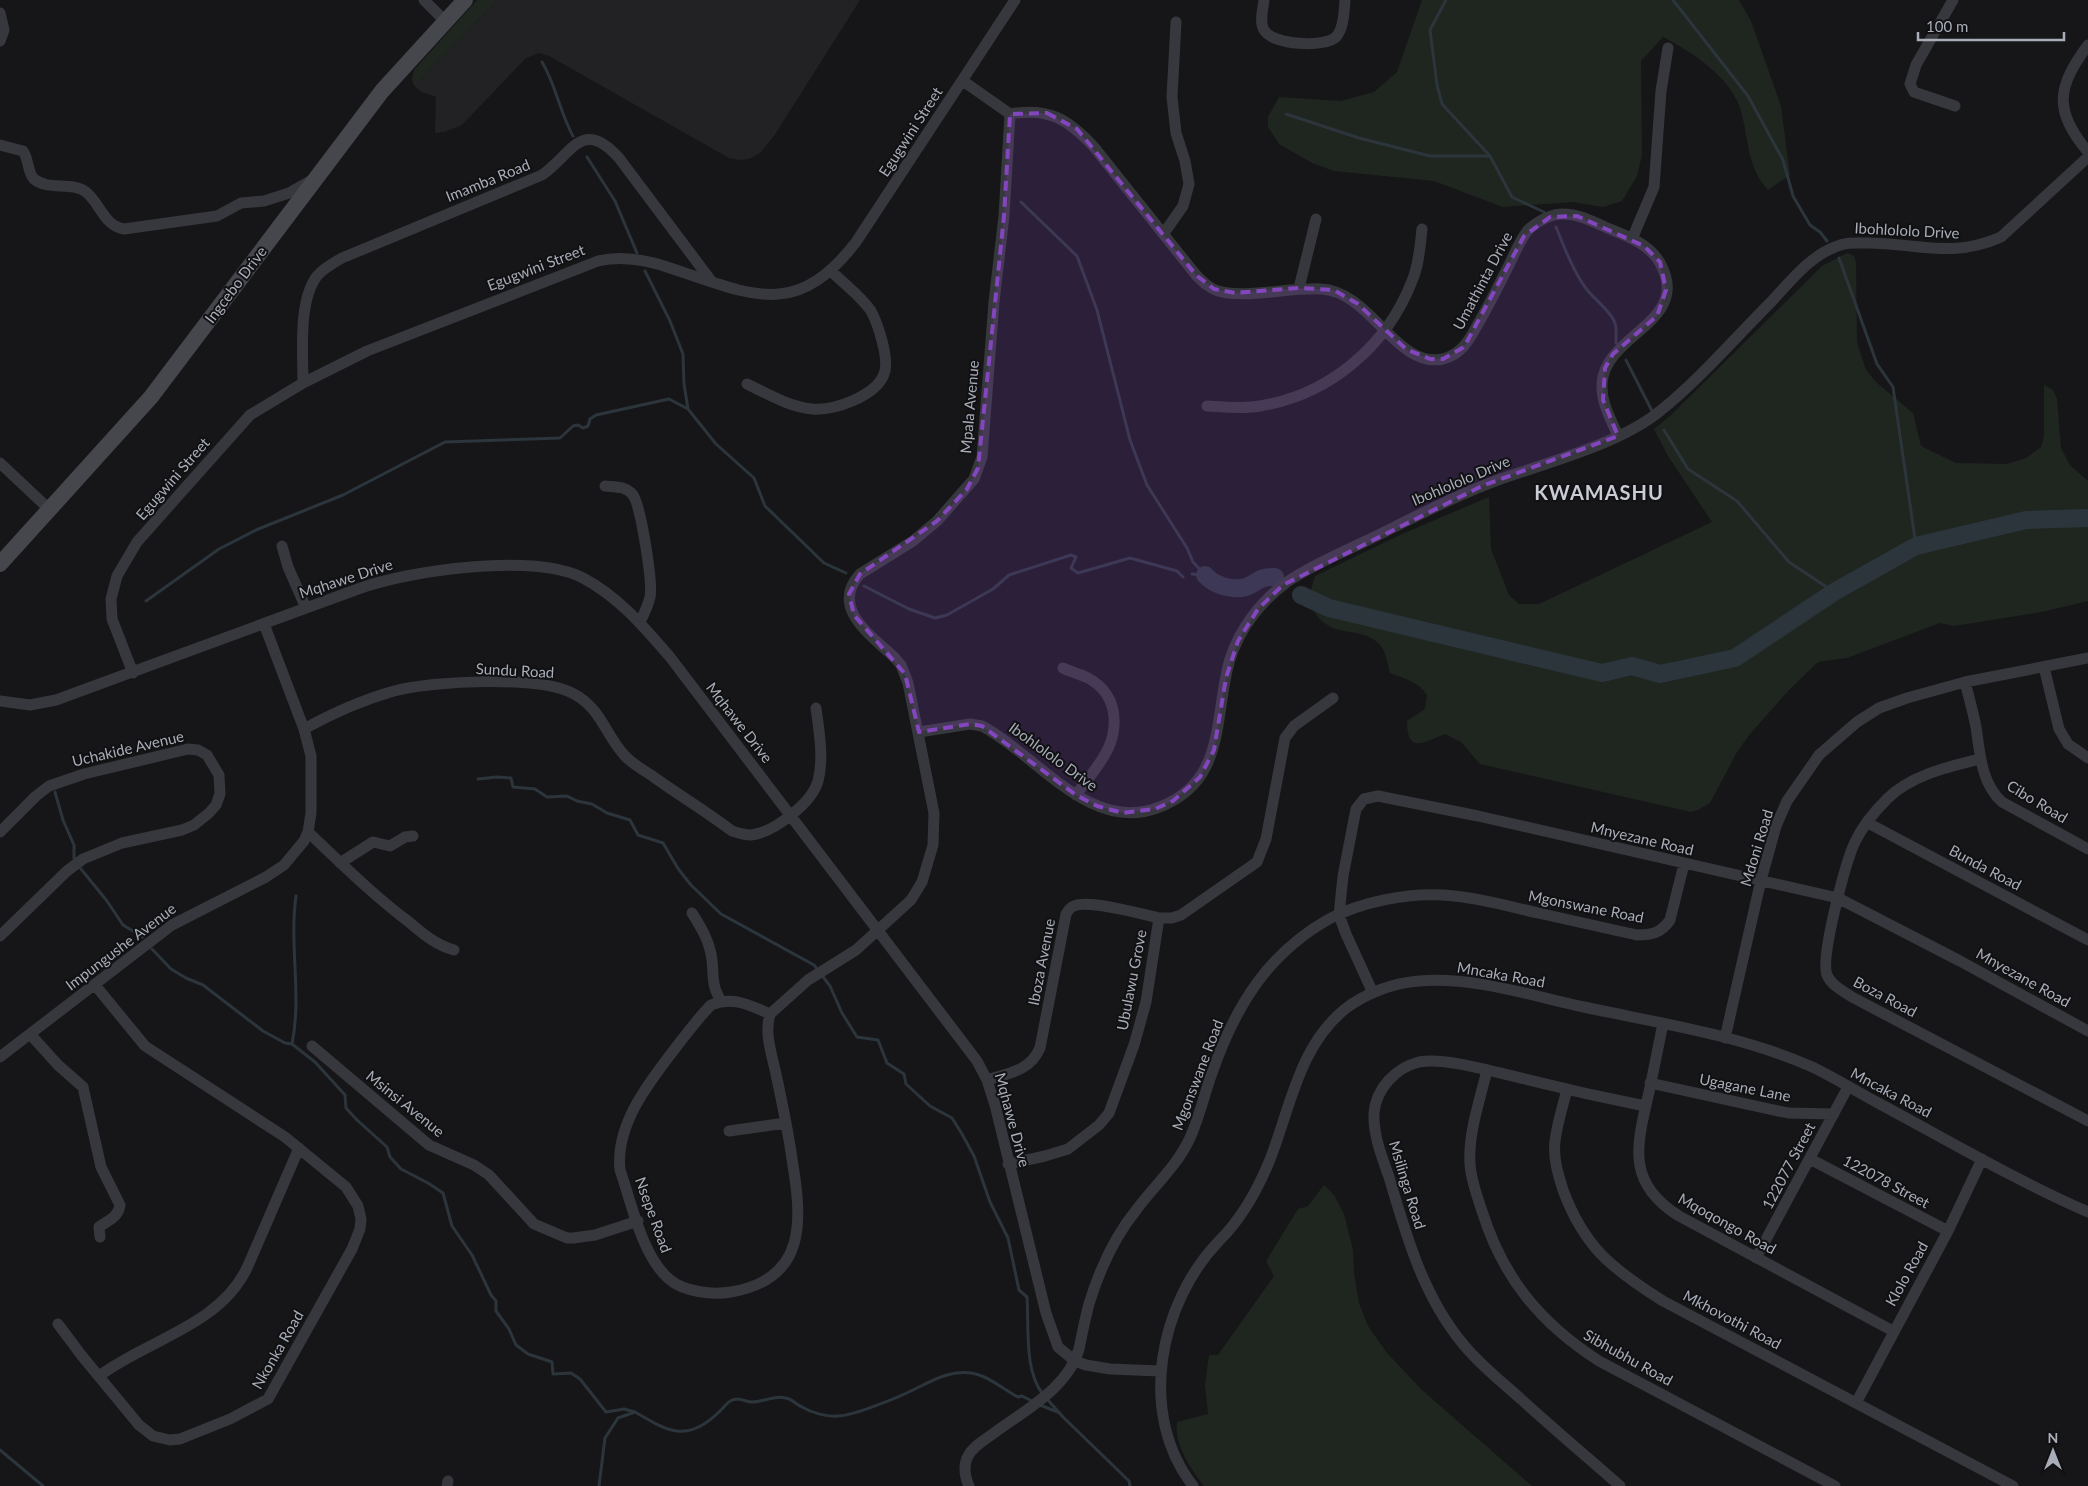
<svg xmlns="http://www.w3.org/2000/svg" width="2088" height="1486" font-family="Lato,sans-serif">
<style>
.built{fill:#222225}
.green{fill:#1e261f}
.lines{fill:none;stroke-linecap:round;stroke-linejoin:round}
.stream{stroke:#2c353c;stroke-width:3}
.river{stroke:#2c353c;stroke-width:18}
.street{stroke:#37383d;stroke-width:11}
.secondary{stroke:#45474d;stroke-width:16}
.marked{fill:#8446be;fill-opacity:0.2;stroke:#8446be;stroke-width:4;stroke-dasharray:10 6;stroke-linejoin:round}
.labels{text-anchor:middle;stroke-width:4;stroke-linejoin:round;paint-order:stroke}
.street-label{font-size:15px;fill:#a8adb8;stroke:#111113}
.district-label{font-size:20px;font-weight:bold;letter-spacing:1px;fill:#c9ccd4;stroke:#111113}
</style>
<rect width="100%" height="100%" fill="#161618"/>
<path class="built" d="M497,0H860L774,136L760,153L749,159L739,160L729,158L549,56L539,53L526,58L462,125L444,132L435,133L436,97L422,92L414,86Z"/>
<path class="green" d="M477,0H497L414,86L412,79L414,70Z
M1422,0H1739L1751,21L1781,106L1790,175L1768,190C1746,167 1749,136 1740,108C1729,76 1692,52 1663,37L1641,61L1642,155L1637,176L1622,201L1603,207L1573,202L1503,207L1434,181L1334,171L1314,164L1279,144L1268,127V117L1279,97L1341,101L1374,92L1397,72Z
M1847,253L1854,256L1856,263L1857,342L1866,370L1876,382L1913,413L1921,446L1956,463L2007,464L2026,458L2041,447L2044,437V385L2053,390L2057,399L2061,448L2070,465L2088,481V601L2042,612L1954,626L1940,623L1847,658L1818,662L1790,689L1750,734L1737,752L1710,803L1698,810L1691,812L1480,764L1461,742L1445,734C1423,743 1407,754 1407,721L1425,709L1427,695C1419,682 1403,678 1390,673C1387,662 1386,649 1377,642C1366,632 1349,633 1336,629C1311,620 1306,599 1315,576L1402,534L1489,497L1491,549L1509,595L1519,604H1539L1712,522L1668,456L1654,429L1670,416L1822,266Z
M1324,1185L1334,1195L1344,1214L1353,1250L1354,1273L1359,1303L1368,1326L1387,1353L1422,1390L1532,1486H1204C1191,1469 1174,1445 1177,1422L1208,1414L1205,1384L1209,1355H1218L1274,1276L1266,1261L1298,1209L1308,1206Z"/>
<g class="lines">
<path class="stream" d="M1446,0L1430,30L1437,85L1442,104L1490,156L1512,197L1544,212
M1673,0L1748,96L1783,160L1793,196L1810,225L1820,232L1827,241
M542,62C556,85 560,113 573,136
M1286,114L1359,138L1430,156H1490
M587,157L615,201L637,253
M1021,202L1077,256L1097,310L1130,440L1147,485L1187,548L1193,562L1205,575
M1556,227C1564,246 1571,267 1583,284C1591,298 1610,309 1615,323C1617,329 1616,337 1616,343
M1839,258L1877,364L1893,387L1916,546
M645,271L670,321L683,354L684,384L688,409
M1626,360L1652,411
M1664,430L1688,469L1737,501L1789,562L1834,592
M1192,574L1204,575
M864,586L909,609L935,618L947,615L993,589L1009,575L1071,555L1076,557L1071,568L1078,573L1130,558L1177,571L1183,577
M146,601L219,549L256,530L343,495L445,442L560,438L573,426L578,425L583,428L588,426L590,419L596,415L669,399L688,409L716,444L754,478L765,506L824,563L846,573
M478,779L497,777L511,778L513,787L535,789L547,797L567,796L577,801L592,804L607,813L630,820L638,835L663,843L679,870L691,885L721,914L814,965L830,986L842,1013L857,1037L878,1040L887,1063L904,1074L906,1084L930,1106L952,1118L962,1134L974,1156L990,1202L1008,1238L1019,1290L1027,1297C1029,1326 1024,1372 1043,1394
M55,792L63,820L74,845V858
M81,869L107,901L123,925L143,937
M152,949L171,969L186,978L203,985L263,1031L285,1043L292,1044L315,1062L345,1095L346,1108L357,1120L387,1147L390,1157L401,1169L428,1183L443,1193L452,1226L472,1255L491,1295L496,1301V1311L509,1329L516,1345L528,1354L552,1362L553,1374L571,1373L580,1379L606,1412L624,1409L635,1412
M292,1044C302,995 289,945 296,896
M1047,1399L1063,1417L1129,1481L1130,1486
M1040,1405L1060,1413
M0,1450L43,1486
M599,1486L605,1438L618,1418L635,1412C669,1432 687,1443 719,1412C725,1407 727,1400 737,1399C742,1399 747,1402 752,1402C764,1402 776,1394 789,1399C794,1401 797,1405 802,1407C812,1413 827,1417 838,1416C853,1416 899,1397 913,1390C932,1381 949,1370 971,1373C987,1375 1003,1389 1018,1397L1022,1396L1034,1402"/>
<path class="river" d="M1205,575C1214,585 1231,591 1246,587C1260,582 1256,577 1275,577
M1301,595L1329,608L1602,673L1632,666L1660,674L1735,658L1834,592L1916,546L2026,520L2088,518"/>
<path class="street" d="M424,0L445,21
M1264,0C1263,9 1259,22 1264,30C1272,45 1325,48 1336,37C1344,28 1344,11 1345,0
M1953,0L1916,65L1910,84L1914,92L1955,106
M0,13L4,30L0,41
M2088,45C2057,87 2053,110 2088,152
M1010,114C1049,107 1068,119 1094,147L1196,275C1203,282 1209,288 1218,291C1243,299 1292,287 1321,289C1371,291 1396,369 1443,359C1462,354 1469,340 1478,324C1489,305 1499,285 1509,265C1515,253 1520,240 1528,230C1537,221 1551,214 1563,214C1578,214 1592,221 1605,227C1624,235 1649,243 1660,263C1693,322 1604,334 1602,384C1601,403 1611,419 1618,436
M0,145L23,151C29,159 27,172 34,179C48,191 72,181 86,192C100,203 104,226 124,229L217,216L241,203L264,201L289,193L312,180
M1164,233L1183,206L1189,184L1185,161L1176,133L1172,97L1176,22
M1632,239L1654,187L1661,91L1668,48
M1299,288L1316,219
M303,383C303,353 298,301 317,276C324,268 333,263 342,258L542,175C572,154 582,117 619,158L712,282
M747,384C768,394 789,407 812,409C834,411 876,396 884,374C890,360 878,324 871,311C861,296 843,283 830,270
M1207,406C1225,407 1243,409 1260,406C1329,395 1387,346 1412,281C1419,265 1420,246 1422,229
M0,463L49,509
M605,486C615,487 626,486 633,495C641,507 653,583 650,597C648,606 644,614 640,622
M282,546L288,567L306,608
M2044,667L2059,729L2068,744L2088,758
M1063,668C1071,672 1080,674 1088,678C1101,685 1110,696 1113,710C1120,746 1095,768 1076,795
M133,673L112,619L111,599L117,576L137,542L250,415L303,383L367,351L598,261C623,255 648,260 673,269C752,295 796,320 856,242L1015,0
M1965,682C1969,697 1973,712 1976,727C1980,753 1981,783 2002,802L2088,849
M0,701L30,705L56,700L358,589C409,570 534,553 583,578C619,597 644,627 670,657L977,1061L987,1080L995,1105L1046,1313L1058,1347L1075,1361L1086,1365L1110,1369L1160,1371
M304,729C333,713 362,700 394,691C433,681 540,675 574,694C602,709 606,737 626,757C633,764 643,770 651,775C677,794 706,811 732,831C738,833 744,835 751,835C773,833 812,803 818,781C824,758 819,731 816,708
M919,732L970,724L982,726C1036,754 1089,833 1157,808C1228,782 1213,717 1230,659C1240,628 1261,601 1287,582C1312,565 1341,553 1368,540C1411,519 1454,496 1498,480C1548,462 1620,444 1660,411C1700,379 1735,338 1771,302C1790,282 1809,257 1835,247C1846,242 1855,243 1867,243C1917,243 1952,259 2001,237L2088,157
M1980,759C1948,767 1911,775 1887,799C1876,810 1862,827 1855,842C1846,861 1820,957 1827,975C1831,985 1843,991 1852,997L2088,1121
M1868,823L2088,940
M0,832L36,796L49,786L84,774L188,749L198,750L207,755L219,775L220,794L216,805L209,813L194,825L182,830L122,843L83,859L67,871L0,936
M308,832C341,863 373,895 409,922C423,934 436,945 454,950
M340,863L373,842L390,846L405,837L413,836
M692,913C701,927 710,942 712,960C714,978 711,984 721,1001
M1373,993L1346,934L1339,915L1343,876L1356,809L1364,799L1378,796L1478,816L1838,898L1960,961L2088,1031
M770,1014C749,1005 734,996 711,1005C699,1017 688,1032 677,1046C650,1081 615,1124 620,1170C632,1204 642,1256 669,1279C684,1292 712,1295 731,1292C808,1279 802,1219 792,1159C788,1130 782,1102 776,1074C772,1055 764,1033 770,1014L808,980L856,950L911,900L922,882L933,845L934,813L908,683L901,665L895,658C872,636 829,608 860,574L913,541L937,521L974,479L982,457L994,302L1004,216L1010,114L963,81
M1663,1024C1658,1047 1654,1069 1649,1092C1637,1145 1625,1182 1679,1216L1893,1331
M30,1034L58,1065L83,1087L101,1167L120,1205C119,1217 107,1221 99,1227L100,1237
M1725,1038L1761,880L1776,826L1787,801L1819,755L1857,722L1879,708L1907,698L1965,682L2088,658
M312,1046L429,1145L474,1165L489,1175L534,1224L567,1238H573L595,1235L638,1221
M0,1057L172,925L266,877L284,865L304,841L308,832L311,813V756L304,729L264,624
M1487,1070C1480,1100 1468,1133 1470,1164C1471,1180 1477,1196 1482,1211C1503,1278 1540,1323 1599,1361L1835,1486
M987,1080C1009,1073 1030,1071 1040,1048L1066,914C1068,911 1070,907 1074,906C1089,899 1141,914 1159,918
M1650,1083L1788,1113L1834,1114
M1567,1089C1563,1106 1557,1124 1555,1141C1553,1158 1558,1174 1563,1190C1584,1247 1612,1269 1663,1301L2013,1486
M729,1131L786,1123
M1810,1159L1948,1231
M1008,1164L1045,1156L1068,1149L1099,1125L1109,1113L1134,1045L1146,1002L1159,918H1172L1181,915L1257,862L1266,839L1285,738L1294,726L1333,698
M1756,1258L1848,1087
M58,1324L82,1356L139,1425L153,1436L170,1440L180,1439L230,1419L268,1399L352,1249L360,1229L361,1219L358,1206L346,1187L285,1137L145,1046L95,985
M99,1376C147,1340 219,1326 247,1268L299,1148
M1856,1403L1948,1231L1982,1159
M447,1486L448,1481
M969,1486C965,1477 963,1466 968,1456C973,1446 985,1440 994,1433C1025,1410 1068,1388 1079,1349C1082,1334 1085,1319 1089,1304C1099,1271 1115,1236 1137,1209C1154,1186 1176,1167 1189,1140C1199,1119 1204,1095 1212,1073C1235,1007 1267,954 1329,919C1361,902 1406,893 1443,895C1475,897 1507,906 1538,913C1571,920 1604,928 1637,935C1652,935 1661,933 1670,920L1684,864
M1193,1486C1137,1414 1159,1303 1219,1241C1241,1219 1257,1191 1269,1162C1290,1110 1298,1047 1345,1009C1366,993 1393,983 1419,981C1472,976 1532,996 1584,1007C1659,1023 1739,1035 1810,1066C1834,1077 1857,1092 1880,1104C1949,1141 2017,1181 2088,1212
M1620,1486C1587,1457 1554,1429 1522,1400C1502,1382 1480,1365 1463,1344C1423,1296 1406,1235 1389,1177C1382,1157 1373,1135 1374,1113C1376,1089 1395,1068 1419,1062C1446,1057 1498,1073 1525,1079C1565,1089 1605,1098 1645,1106"/>
<path class="secondary" d="M0,564L151,397L382,91L465,0"/>
</g>
<path class="marked" d="M1047,113L1077,129L1196,275L1214,289L1235,293L1299,288L1334,290L1358,304L1406,349L1430,359H1443L1464,347L1524,236L1550,217L1577,216L1644,246L1660,262L1666,290L1657,316L1613,354L1605,368L1603,400L1618,436L1482,486L1283,585L1258,609L1238,641L1226,678L1214,750L1200,777L1173,801L1155,809L1123,813L1097,806L1076,795L982,726L970,724L919,732L905,674L854,615L849,594L860,574L937,521L967,489L978,468L1004,216L1010,114Z"/>
<g class="labels">
<g class="street-label">
<text transform="translate(911 132) rotate(-57)" y="5">Egugwini Street</text>
<text transform="translate(488 181) rotate(-22)" y="5">Imamba Road</text>
<text transform="translate(1907 231) rotate(3)" y="5">Ibohlololo Drive</text>
<text transform="translate(536 268) rotate(-21)" y="5">Egugwini Street</text>
<text transform="translate(1483 281) rotate(-62)" y="5">Umathinta Drive</text>
<text transform="translate(236 285) rotate(-53)" y="5">Ingcebo Drive</text>
<text transform="translate(970 407) rotate(-85)" y="5">Mpala Avenue</text>
<text transform="translate(173 479) rotate(-49)" y="5">Egugwini Street</text>
<text transform="translate(1461 481) rotate(-23)" y="5">Ibohlololo Drive</text>
<text transform="translate(346 579) rotate(-18)" y="5">Mqhawe Drive</text>
<text transform="translate(515 671) rotate(3)" y="5">Sundu Road</text>
<text transform="translate(739 723) rotate(52)" y="5">Mqhawe Drive</text>
<text transform="translate(128 749) rotate(-13)" y="5">Uchakide Avenue</text>
<text transform="translate(1053 757) rotate(36)" y="5">Ibohlololo Drive</text>
<text transform="translate(2037 802) rotate(31)" y="5">Cibo Road</text>
<text transform="translate(1642 839) rotate(13)" y="5">Mnyezane Road</text>
<text transform="translate(1757 848) rotate(-73)" y="5">Mdoni Road</text>
<text transform="translate(1985 868) rotate(28)" y="5">Bunda Road</text>
<text transform="translate(1586 907) rotate(11)" y="5">Mgonswane Road</text>
<text transform="translate(121 947) rotate(-37)" y="5">Impungushe Avenue</text>
<text transform="translate(1042 962) rotate(-79)" y="5">Iboza Avenue</text>
<text transform="translate(1501 975) rotate(10)" y="5">Mncaka Road</text>
<text transform="translate(2023 978) rotate(29)" y="5">Mnyezane Road</text>
<text transform="translate(1132 980) rotate(-79)" y="5">Ubulawu Grove</text>
<text transform="translate(1885 997) rotate(28)" y="5">Boza Road</text>
<text transform="translate(1198 1075) rotate(-69)" y="5">Mgonswane Road</text>
<text transform="translate(1745 1088) rotate(11)" y="5">Ugagane Lane</text>
<text transform="translate(1891 1093) rotate(28)" y="5">Mncaka Road</text>
<text transform="translate(405 1104) rotate(39)" y="5">Msinsi Avenue</text>
<text transform="translate(1012 1120) rotate(75)" y="5">Mqhawe Drive</text>
<text transform="translate(1789 1166) rotate(-62)" y="5">122077 Street</text>
<text transform="translate(1886 1182) rotate(28)" y="5">122078 Street</text>
<text transform="translate(1407 1185) rotate(73)" y="5">Msilinga Road</text>
<text transform="translate(653 1215) rotate(70)" y="5">Nsepe Road</text>
<text transform="translate(1727 1224) rotate(29)" y="5">Mqoqongo Road</text>
<text transform="translate(1907 1274) rotate(-61)" y="5">Klolo Road</text>
<text transform="translate(1732 1320) rotate(28)" y="5">Mkhovothi Road</text>
<text transform="translate(278 1350) rotate(-60)" y="5">Nkonka Road</text>
<text transform="translate(1628 1358) rotate(29)" y="5">Sibhubhu Road</text>
</g>
<g class="district-label">
<text x="1599" y="500">KWAMASHU</text>
</g>
</g>
<g transform="translate(2053 1451)" stroke="#111113" stroke-width="4" paint-order="stroke">
<path d="M0-4L9 19L0 12L-9 19Z" fill="#a8adb8"/>
<text y="-8" font-size="14" font-weight="bold" text-anchor="middle" fill="#a8adb8">N</text>
</g>
<path d="M1918 32v8h146v-8" fill="none" stroke="#a8adb8" stroke-width="2.5"/>
<text x="1926" y="32" font-size="15" fill="#a8adb8" stroke="#111113" stroke-width="4" paint-order="stroke">100 m</text>
</svg>
